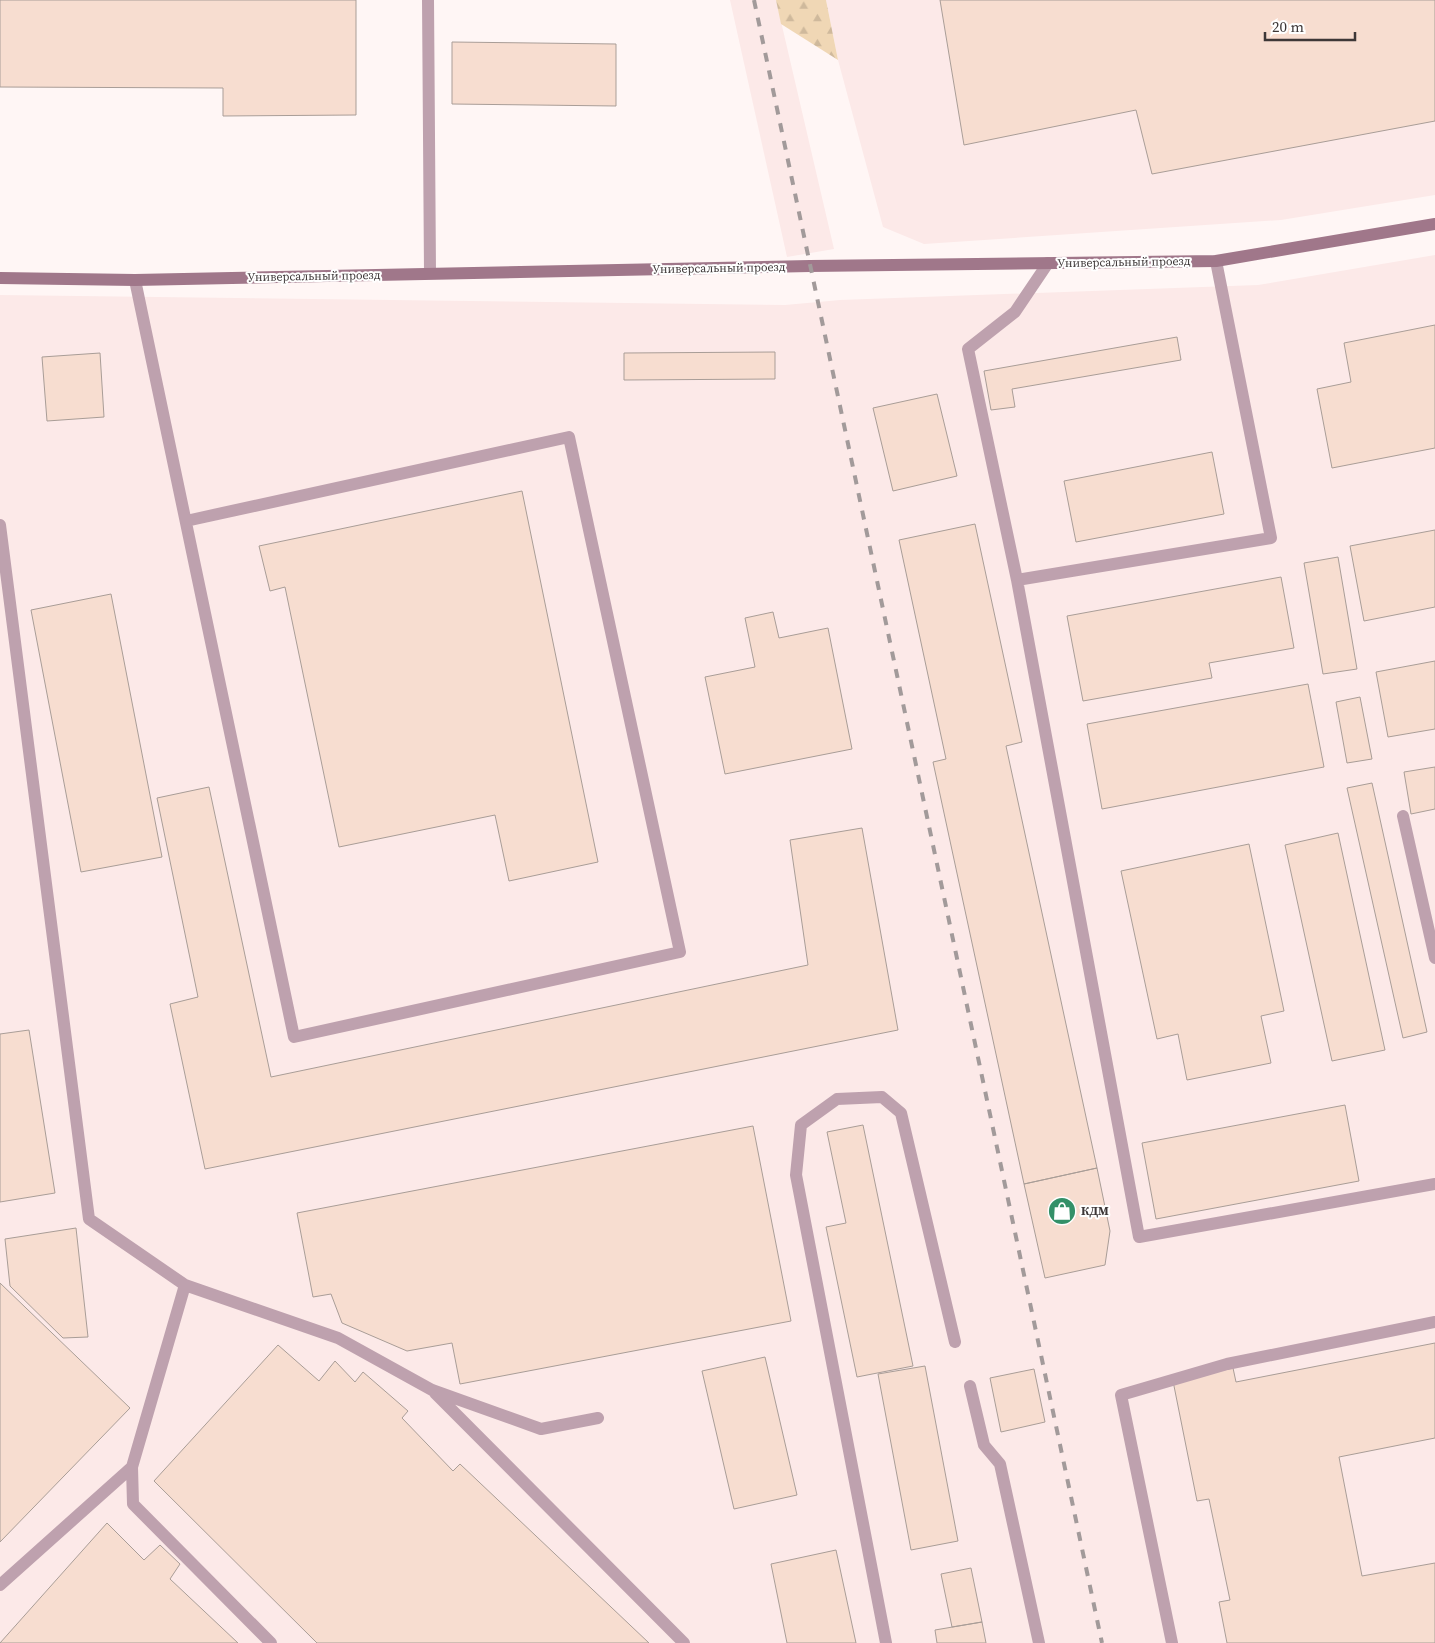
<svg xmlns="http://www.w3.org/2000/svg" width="1435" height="1643" font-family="'Source Serif 4',serif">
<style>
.built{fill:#fce9e8}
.forest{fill:url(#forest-firs)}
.building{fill:#f7ddd0;stroke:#a99d97}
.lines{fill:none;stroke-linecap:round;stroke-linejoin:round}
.lane{stroke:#bea1ae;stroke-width:12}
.street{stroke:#bea1ae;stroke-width:12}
.secondary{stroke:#a0778a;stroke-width:12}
.rail{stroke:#a29a9a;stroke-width:4;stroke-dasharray:9 9;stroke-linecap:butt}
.labels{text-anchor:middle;stroke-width:4;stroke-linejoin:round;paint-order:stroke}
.street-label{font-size:12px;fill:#3d3737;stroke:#fff}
.poi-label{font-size:12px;font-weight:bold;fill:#3d3737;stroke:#fff;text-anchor:start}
</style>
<defs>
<pattern id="forest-firs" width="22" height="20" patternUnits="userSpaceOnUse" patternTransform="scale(1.25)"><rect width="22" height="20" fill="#f0d7b5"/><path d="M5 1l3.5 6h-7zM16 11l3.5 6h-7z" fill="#cfb99c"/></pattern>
</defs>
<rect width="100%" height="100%" fill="#fff6f5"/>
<path class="built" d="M730,0H776L834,249L787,257Z
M826,0H1435V195L1281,220L924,244L883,227L838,60Z
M1435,255V1643H0V295L785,305L840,300L1258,285Z"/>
<path class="forest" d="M776,0H826L838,60L781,24Z"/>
<path class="building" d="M0,0H356V115L223,116V88L0,87Z
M940,0H1435V121L1152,174L1136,110L964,145Z
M452,42L616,44V106L452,104Z
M1435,325V448L1332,468L1317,389L1351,382L1344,343Z
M1177,337L1181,360L1012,389L1015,407L991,410L984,371Z
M775,352V379L624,380V353Z
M100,353L104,417L47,421L42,357Z
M937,394L957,476L893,491L873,408Z
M1212,452L1224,514L1076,542L1064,481Z
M522,491L598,862L509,881L495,815L339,847L285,587L270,591L259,546Z
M975,524L1022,742L1006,746L1097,1168L1024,1184L933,762L946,759L899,540Z
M1435,530V607L1364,621L1350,546Z
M1338,557L1357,669L1323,674L1304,563Z
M1281,577L1294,648L1209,663L1212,678L1083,701L1067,616Z
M111,594L162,857L81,872L31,610Z
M773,612L779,638L828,628L852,749L725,774L705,677L755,667L745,618Z
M1435,661V729L1388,737L1376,672Z
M1308,684L1324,767L1102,809L1087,724Z
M1360,697L1372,759L1347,763L1336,702Z
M1435,767V809L1411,814L1404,772Z
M1372,783L1427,1032L1403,1038L1347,788Z
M209,787L271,1077L808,965L790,840L862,828L898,1030L205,1169L170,1004L198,997L157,798Z
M1338,833L1385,1050L1332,1061L1285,845Z
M1249,844L1284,1011L1261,1016L1271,1063L1187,1080L1178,1034L1157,1039L1121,871Z
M29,1030L55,1193L0,1202V1034Z
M1345,1105L1359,1181L1156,1219L1142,1143Z
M863,1125L913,1366L857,1377L826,1227L846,1223L827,1132Z
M753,1126L791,1321L460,1384L452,1343L407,1351L342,1323L331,1294L313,1297L297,1213Z
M1097,1168L1110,1231L1105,1265L1045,1278L1024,1184Z
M76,1228L88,1337L63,1338L10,1286L5,1239Z
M0,1283L130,1408L0,1542Z
M1435,1343V1438L1339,1457L1362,1576L1435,1563V1643H1227L1219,1602L1230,1600L1209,1499L1197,1501L1173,1381L1233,1368L1236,1382Z
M278,1345L319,1381L335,1361L355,1382L363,1372L408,1411L402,1418L453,1471L460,1464L649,1643H317L154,1481Z
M765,1357L797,1495L734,1509L702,1371Z
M925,1366L958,1541L911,1550L878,1374Z
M1034,1369L1045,1422L1001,1432L990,1378Z
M107,1523L144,1560L160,1545L180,1564L170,1579L238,1643H0Z
M836,1550L856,1643H787L771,1564Z
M971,1568L982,1622L952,1627L941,1574Z
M982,1622L986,1643H937L935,1630Z"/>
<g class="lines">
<path class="lane" d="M428,0L430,273
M1048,263L1015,312L968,349L1017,580L1271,538L1216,261
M135,280L294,1037L680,952L569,437L186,521
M0,525L89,1219L185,1285L132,1467L133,1504L271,1643
M1017,580L1139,1237L1435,1184
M1403,816L1435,958
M185,1285L338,1338L432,1390L541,1429L598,1418
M970,1386L984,1445L1000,1464L1039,1643
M435,1393L684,1643
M0,1585L132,1467
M886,1643L796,1175L801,1125L837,1099L882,1097L901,1113L955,1342"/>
<path class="street" d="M1172,1643L1121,1395L1227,1364L1435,1322"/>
<path class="secondary" d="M0,278L135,280L810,266L1216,261L1435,224"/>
<path class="rail" d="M754,0L1102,1643"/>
</g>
<defs>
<symbol id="shop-disc" viewBox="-11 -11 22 22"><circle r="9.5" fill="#339068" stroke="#fff"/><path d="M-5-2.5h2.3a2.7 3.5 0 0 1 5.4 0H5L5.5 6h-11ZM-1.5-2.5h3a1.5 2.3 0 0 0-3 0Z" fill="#fff"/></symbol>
</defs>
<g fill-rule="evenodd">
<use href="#shop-disc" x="1046" y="1195" width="32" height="32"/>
</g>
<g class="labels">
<g class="street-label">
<text transform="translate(1124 262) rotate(-1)" y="4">Универсальный проезд</text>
<text transform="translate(719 268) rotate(-1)" y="4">Универсальный проезд</text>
<text transform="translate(314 276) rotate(-1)" y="4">Универсальный проезд</text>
</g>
<g class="poi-label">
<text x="1081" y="1215">КДМ</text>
</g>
</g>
<path d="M1265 32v8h90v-8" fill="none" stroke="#3d3737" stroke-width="2.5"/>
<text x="1272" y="32" font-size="15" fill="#3d3737" stroke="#ffffff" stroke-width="4" paint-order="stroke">20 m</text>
</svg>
